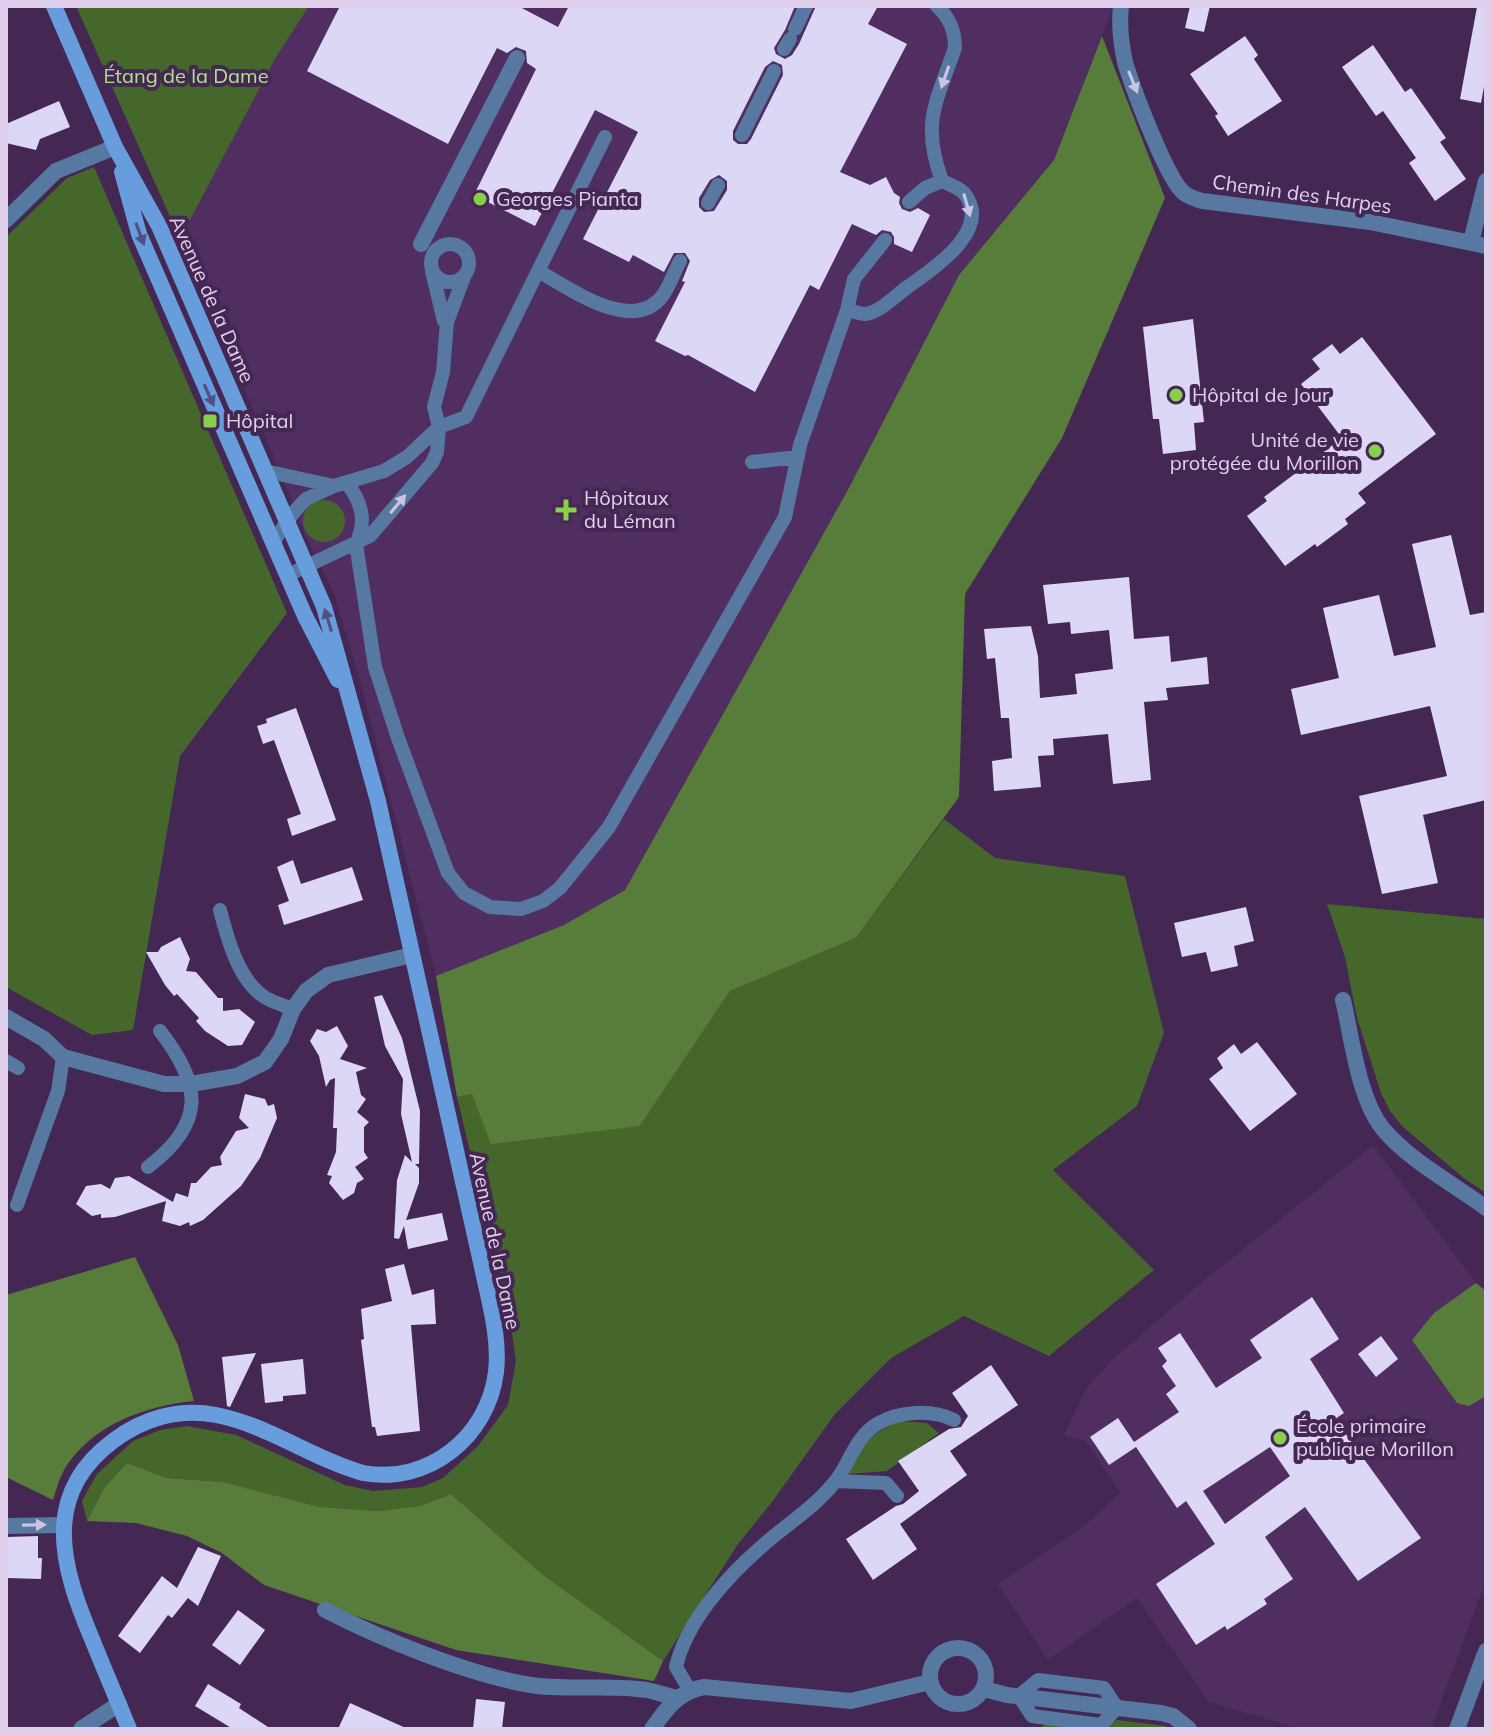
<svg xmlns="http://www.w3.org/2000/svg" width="1492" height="1735" font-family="Mulish,sans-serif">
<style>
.built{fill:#502e61}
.green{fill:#46672b}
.forest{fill:#587d3b}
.building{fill:#dcd7f5;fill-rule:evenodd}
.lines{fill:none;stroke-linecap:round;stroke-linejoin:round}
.lane{stroke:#5779a1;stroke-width:14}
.street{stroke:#5779a1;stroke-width:16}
.secondary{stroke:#679ddd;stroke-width:16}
.oneway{fill:#ccc3e1}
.oneway2{fill:#505083}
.poi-dot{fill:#88cf4a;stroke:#442753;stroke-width:3}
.labels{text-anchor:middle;stroke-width:8;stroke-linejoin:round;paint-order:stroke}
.park-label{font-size:20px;fill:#aee487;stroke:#442753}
.street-label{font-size:20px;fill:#e1d0ec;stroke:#442753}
.poi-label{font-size:20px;fill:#e1d0ec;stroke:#442753;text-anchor:start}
</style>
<rect width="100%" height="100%" fill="#442753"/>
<path class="built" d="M309,6H1113L1054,160L959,275L850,486L625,890L564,925L436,976L359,677L334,593L304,533L270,448L180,239L275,59Z
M1373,1145L1476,1283L1486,1291V1580L1431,1729H1301L1209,1702L1137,1598L1048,1660L998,1584L1086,1525L1120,1492L1086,1442L1064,1435L1086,1389L1112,1360L1207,1278Z"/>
<path class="green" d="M76,6H309L275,59L180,239Z
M94,167L287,613L180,756L133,1030L92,1035L6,987V237L67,178Z
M303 521a21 21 0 1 1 42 0a21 21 0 1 1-42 0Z
M944,819L995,858L1125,876L1164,1033L1137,1106L1053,1170L1154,1270L1049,1356L964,1316L891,1358L835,1414L772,1502L738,1544L663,1661L542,1574L451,1494L420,1506L378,1511L320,1507L223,1482L167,1478L127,1463L104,1488L87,1521L82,1501L97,1474L133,1441L160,1430L187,1426L236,1435L345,1485L373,1491L422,1487L443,1478L478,1446L508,1405L516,1361L509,1313L457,1097L472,1094L640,1126L730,991L856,938Z
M1327,904L1486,919V1193L1465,1179L1403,1127L1390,1111L1381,1093L1357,1018L1345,957Z
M899,1421L927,1423L939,1433L887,1471L849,1474C859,1441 870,1436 899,1421Z
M1117,1720L1166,1726L1168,1729H1039L1048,1722L1103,1727Z"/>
<path class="forest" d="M1102,36L1165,198L1062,438L965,594L959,797L856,938L730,991L640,1126L491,1144L472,1094L457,1097L436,976L564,925L625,890L850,486L959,275L1054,160Z
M135,1257L178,1345L194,1401C145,1406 91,1425 64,1470C59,1479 56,1490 53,1500L6,1477V1295Z
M1476,1283L1486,1291V1396L1469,1406L1457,1403L1412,1340L1434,1313Z
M127,1463L167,1478L223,1482L320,1507L378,1511L420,1506L451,1494L542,1574L663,1661L654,1681L456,1650L264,1585L222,1553L187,1536L136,1523L87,1521L104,1488Z"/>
<path class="building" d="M340,6H518L558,27L569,6H795L785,30L774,48L776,54L785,59L792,55L799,44L816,6H878L868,24L907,44L840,172L870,185L886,177L894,193L900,197L899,203L902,209L910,212L918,208L930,215L912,252L894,244V237L891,232L882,230L876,235L852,224L819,290L810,285L755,392L688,355L685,356L655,341L685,282L682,281L690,261L685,253H674L664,272L633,255L629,262L583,239L638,132L595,110L535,226L474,195L536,69L527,63L526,51L516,47L507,53L497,48L448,144L307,71ZM773,61L782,65L783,75L751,139L747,144H738L733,140V131L765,67ZM719,175L727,181V190L714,211L704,212L699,207V198L710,180Z
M1190,6H1210L1204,32L1185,28Z
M1477,7L1486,8V76L1481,103L1460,99Z
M1245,36L1258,55L1254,59L1282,101L1228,136L1215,116L1218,114L1190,74Z
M1373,45L1405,92L1411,88L1446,138L1440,142L1466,179L1435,201L1409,163L1416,158L1383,111L1376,116L1342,67Z
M59,101L70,127L40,139L36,150L6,143V124Z
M1193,319L1204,422L1194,423L1196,450L1163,454L1159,419H1153L1143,327Z
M1362,337L1436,434L1358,493L1366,503L1345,519L1348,524L1317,547L1315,544L1285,566L1247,516L1267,501L1264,497L1342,438L1301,384L1320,369L1312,359L1332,344L1340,354Z
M1451,535L1470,615L1486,612V800L1423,815L1438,883L1382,894L1359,796L1447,776L1430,706L1301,735L1291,689L1339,678L1323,608L1379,595L1394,656L1436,647L1412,544Z
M1129,577L1134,639L1169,636L1171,662L1207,657L1209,684L1166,688L1168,700L1144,702L1151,780L1113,784L1108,734L1053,739L1054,755L1038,756L1041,787L994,791L992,761L1012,758L1009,718H1001L995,658L987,659L984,629L1031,626L1038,656L1040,698L1077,694L1075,674L1113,669L1109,630L1071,634L1070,622L1048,624L1043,585Z
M296,708L336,820L292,836L287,819L301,814L274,740L263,744L257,726L267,723L266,719Z
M293,860L301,884L352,867L363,900L284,925L278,905L289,901L277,867Z
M1246,907L1254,941L1234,946L1238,966L1211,972L1206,952L1182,957L1174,923Z
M180,937L190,959L186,971L196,972L218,998H223V1011L239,1009L255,1022L242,1045L228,1046L205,1031L196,1021L199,1018L177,994L174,996L165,985L146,952H158L161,947Z
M382,995L402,1038L420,1111L419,1164H415L419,1168V1183L406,1220L442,1213L448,1240L408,1249L404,1226L399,1239L394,1238L397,1180L405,1155L412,1162L401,1114L403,1079L385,1046L374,997Z
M337,1026L348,1046L340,1059L367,1068L356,1072L361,1095L366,1099L357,1112L369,1122L364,1127V1152L368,1158L355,1167L364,1179L357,1183L354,1193L343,1200L329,1183L332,1176L327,1175L336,1152L337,1128H333L335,1078L330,1080L326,1087L319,1056L310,1041L317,1029L326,1032Z
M1257,1042L1297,1094L1250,1131L1209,1079L1223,1068L1217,1058L1234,1044L1241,1054Z
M245,1094L265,1099L268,1106L274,1104L277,1118L260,1158L241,1186L203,1220L190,1226L189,1222L180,1226L162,1221L166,1201L115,1217L101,1218V1214L92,1216L76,1204L86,1186L101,1184L110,1189L115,1178L129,1176L173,1202L176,1193L188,1197L191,1183H196L211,1167L222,1165L220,1157L236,1131L249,1128L239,1118Z
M404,1264L412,1295L434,1289L436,1324L411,1325L420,1431L377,1436L375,1427H372L369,1404L361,1340L364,1339L361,1309L392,1301L385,1269Z
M1312,1297L1339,1339L1310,1359L1344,1413L1335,1419L1421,1538L1358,1581L1305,1507L1265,1537L1293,1579L1264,1599L1267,1604L1227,1630L1225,1626L1196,1645L1156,1584L1215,1544L1186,1501L1177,1508L1136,1447L1109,1465L1090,1437L1118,1418L1134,1442L1179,1412L1166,1394L1176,1386L1162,1366L1167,1361L1158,1348L1180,1333L1216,1388L1262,1358L1250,1340ZM1270,1447L1290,1476L1225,1524L1203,1491Z
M1381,1336L1398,1359L1376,1377L1358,1354Z
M256,1353L230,1407L227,1406L222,1357Z
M303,1359L306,1394L283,1396V1401L265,1403L261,1364Z
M991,1365L1018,1405L950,1451L967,1475L900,1524L917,1549L873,1580L846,1539L896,1506L903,1504L919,1491L898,1461L949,1429L961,1427L968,1416L952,1393Z
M38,1536V1558H42L41,1579L6,1578V1537Z
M198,1547L221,1556L198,1606L188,1598L172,1618L168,1615L140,1653L118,1636L162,1576L177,1588Z
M238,1610L265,1630L240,1665L212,1645Z
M208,1684L241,1704L239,1708L271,1729H233L195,1706Z
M476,1699L505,1702L502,1729H473Z
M350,1703L408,1729H338Z"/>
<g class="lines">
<path class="lane" d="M937,6C950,18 955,31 955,48C936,103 921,123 942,181
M795,29L806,6
M784,49L790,39
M742,135L774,71
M708,203L718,185
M885,240L854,279L847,310C852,311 860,314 865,314C879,313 895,296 906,288C931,270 994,231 964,193C959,188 949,184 942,181L925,188L909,202
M431 263a19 19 0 1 1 38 0a19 19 0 1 1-38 0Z
M432,271L444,321
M538,271L605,137
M752,462L798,457
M265,471L334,486
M347,483C362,503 367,521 356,544L375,667L398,738L448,873L464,893L490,907L521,909L543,901L560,888L609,827L785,517L800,445L847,310
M273,542L294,512L306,499L334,486L384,471L407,457L439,427L466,417L538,271C570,288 633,336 663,295C670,285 674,272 680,261
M288,575L370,536L432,463L437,452L439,427L434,407L443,372L447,322L464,277
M220,910C227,937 238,979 263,996C271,1002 283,1005 293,1009
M6,1061L18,1068
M148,1167C206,1123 202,1085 160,1031
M17,1205L58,1091L63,1057
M836,1481L886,1483L897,1496
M1038,1680L1104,1688L1117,1708L1101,1725L1032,1716L1019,1696Z
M689,1689L676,1667C686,1622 726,1578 760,1548C784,1526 813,1509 834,1483C850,1464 854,1438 877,1424C899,1411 931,1409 954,1420"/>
<path class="street" d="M1121,6C1119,24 1121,44 1125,62C1132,86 1167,180 1184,193C1189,197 1196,199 1202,201L1370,222L1486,246
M6,220L56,171L115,147
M1471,242L1486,181
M421,244L517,58
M1343,1000C1352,1038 1358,1098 1383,1129C1410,1161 1452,1183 1486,1208
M6,1017L44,1039L63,1057L164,1084H191L237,1076L265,1062L281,1039L293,1009L306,991L328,975L412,955
M6,1526L63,1525
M325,1610C381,1639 469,1675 531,1685C569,1691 609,1684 647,1690C657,1692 667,1696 677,1698
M930 1676a28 28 0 1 1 56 0a28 28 0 1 1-56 0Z
M984,1689L1007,1695L1161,1713L1173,1716L1189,1729
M81,1729L119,1704
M652,1729C666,1709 679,1691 704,1687L851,1701L930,1682
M1457,1729L1486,1651"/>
<path class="secondary" d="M54,6L115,147L159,226L324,607L378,801L482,1267C489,1301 500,1337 496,1372C488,1437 428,1485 363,1473C313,1459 268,1425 216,1415C179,1408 143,1418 113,1441C40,1495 62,1568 92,1639C104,1669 117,1699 129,1729
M122,172L139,234L305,616L338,680"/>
</g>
<defs><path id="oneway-solid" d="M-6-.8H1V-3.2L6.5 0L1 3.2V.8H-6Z" transform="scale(2)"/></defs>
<g class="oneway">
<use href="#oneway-solid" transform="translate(945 77) rotate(109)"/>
<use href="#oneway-solid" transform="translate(1133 82) rotate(68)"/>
<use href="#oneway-solid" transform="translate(967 205) rotate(74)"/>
<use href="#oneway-solid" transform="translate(398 504) rotate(-50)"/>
<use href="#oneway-solid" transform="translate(34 1525) rotate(-1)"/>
</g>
<g class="oneway2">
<use href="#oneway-solid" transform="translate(140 234) rotate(70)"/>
<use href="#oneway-solid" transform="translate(209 395) rotate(66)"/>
<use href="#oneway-solid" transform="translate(328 620) rotate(-107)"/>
</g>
<g class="poi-dot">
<circle cx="480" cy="199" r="8"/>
<circle cx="1176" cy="395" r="8"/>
<rect x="202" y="413" width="16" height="16" rx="4"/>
<circle cx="1375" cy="451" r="8"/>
<path d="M562 498h8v8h8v8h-8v8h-8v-8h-8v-8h8z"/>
<circle cx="1280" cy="1438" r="8"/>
</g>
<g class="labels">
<g class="park-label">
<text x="186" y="83">Étang de la Dame</text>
</g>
<g class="street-label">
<text transform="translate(1302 194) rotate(8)" y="7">Chemin des Harpes</text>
<text transform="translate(212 299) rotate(66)" y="7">Avenue de la Dame</text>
<text transform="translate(495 1241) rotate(78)" y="7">Avenue de la Dame</text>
</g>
<g class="poi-label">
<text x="496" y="206">Georges Pianta</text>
<text x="1192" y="402">Hôpital de Jour</text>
<text x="226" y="428">Hôpital</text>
<text x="1359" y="447" text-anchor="end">Unité de vie<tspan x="1359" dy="23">protégée du Morillon</tspan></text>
<text x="584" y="505">Hôpitaux<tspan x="584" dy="23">du Léman</tspan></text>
<text x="1296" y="1433">École primaire<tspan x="1296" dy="23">publique Morillon</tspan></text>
</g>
</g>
<rect width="1492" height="1735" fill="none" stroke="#e1d0ec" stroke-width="16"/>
</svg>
